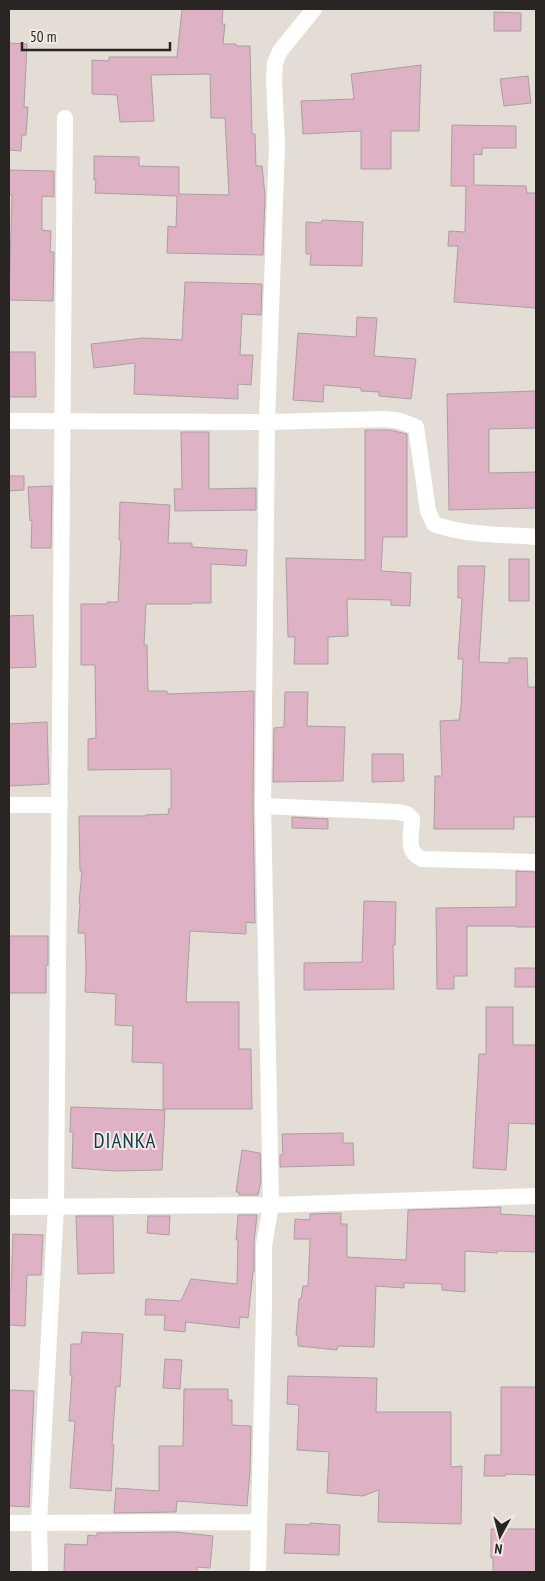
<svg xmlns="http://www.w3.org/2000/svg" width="545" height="1581" font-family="'PT Sans Narrow',sans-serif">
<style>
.building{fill:#deb2c4;stroke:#a99fa3}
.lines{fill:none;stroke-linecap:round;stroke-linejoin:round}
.minor{stroke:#fff;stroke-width:16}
.labels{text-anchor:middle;stroke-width:4;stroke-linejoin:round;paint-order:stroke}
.quarter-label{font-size:21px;letter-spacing:1px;fill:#0f374e;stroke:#f1eae2}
</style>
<rect width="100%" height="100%" fill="#e4ddd5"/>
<path class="building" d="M182,9H223L222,24H225L223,44H236V46H250L252,134H255L256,166H262L265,196L263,255L167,253L168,226L176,227L177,196L95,193L96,180H94V156L139,157V166L179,167V194L229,195L225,118H211L210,74L151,75L154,121L120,122L117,95L92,94V60L109,61V57H177Z
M494,12L521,13V31H494Z
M9,43L27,44L24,107H28L26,135H22L21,151L9,150Z
M421,65L419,131H391V169H361V131L303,134L301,101L354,99L351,74Z
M528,76L531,103L504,106L500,79Z
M452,125L516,126V148H482V155L474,154V185L526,186L527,193H536V308L454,302L458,246H448L449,231L465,232L466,186H451Z
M9,170L54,171V197L42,196V230L51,231L50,252H54L53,301L9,300L12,195H9Z
M322,220L363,222L362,266L310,265L311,254H306V222L321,223Z
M185,282L262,284L261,315L242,314L240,355H253L251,385L238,384V399L134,394L135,363L94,368L91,344L143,338L182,340Z
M357,317L377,318L374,356L416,359L411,399L379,396V392L361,391V388L324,385L323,402L293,400L298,333L356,337Z
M9,352H35L36,397H9Z
M536,391V428L489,429V473L536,472V508L449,510L447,394Z
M365,430H390L407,434V537H383L381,571L411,573L410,606L391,605V600L347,599L348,636L328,637V664H294L295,637H288L286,558L365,560Z
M181,432H209V489L256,488V510L175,511L174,489H182Z
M9,476H24V490L9,491Z
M52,486L51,548H31L32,520L30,521L28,487Z
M120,502L170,505L168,543H192V547L247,550L246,566L211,564V603H192V604H146L144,645H147L148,691H167V694L254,691L253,806L255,923L246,922V934L190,931L186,1002H239V1049H251L252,1109H163V1063L132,1062L133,1026L115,1025L116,994L85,992L86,968L85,933H78L80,904L79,903L82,871H80L79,816H146L145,815L169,814L168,809H171V769L88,770V739L96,738L95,665H81V604H107V602H118L121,540H119Z
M509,559H529V601H509Z
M458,566H485L479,662L509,663V658H527L528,687H536V817H514V829H434L435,776H442L440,721L459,720L461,706L463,659H458L462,598H458Z
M33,615L36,667L9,668V616Z
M285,692H308L307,726L345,727L343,781L273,782L274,728L284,727Z
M47,722L49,784L9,786V724Z
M372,754H403L404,781L372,782Z
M292,817L328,819V829L292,828Z
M516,871L536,872V927H516V926H467V976H454V989H437L436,908L516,907Z
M364,901L396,902L395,945H393L394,989L304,990V963L362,962Z
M9,936H48V965H46V993H9Z
M515,968H536V987H515Z
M486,1007H513V1045H536V1124L509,1123L506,1170L473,1168L479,1054H486Z
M71,1107L165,1110L162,1170L116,1171L72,1168L73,1132H70Z
M343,1133V1143H353L354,1165L280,1167V1155H283L282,1134Z
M242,1150L260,1153L261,1181L258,1195H239V1192H236Z
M501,1207L500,1214L536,1216V1252L497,1251V1253L465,1251V1292L442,1290V1284L404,1283V1288L376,1286L374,1347L338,1346L337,1350L298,1346V1336L296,1335L299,1299H301L303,1286H308L310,1239H294L295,1219L310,1220V1214L341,1213V1224H347V1257L406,1260L408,1210Z
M238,1215H257L254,1242V1272H253L248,1318L240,1317L239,1328L186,1322L185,1332L164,1330L165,1315H145L146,1299L181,1301L191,1279L237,1284L238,1240H236Z
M76,1216H113L114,1273L78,1274Z
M148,1216H170L169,1235L147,1233Z
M13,1234L43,1235L41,1275H27L25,1326L9,1325V1289H11Z
M82,1332L123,1334L120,1387L116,1386L112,1445H114L111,1491L70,1488L75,1421H69L72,1375H70L71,1344H81Z
M165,1359L182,1360L180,1389L163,1388Z
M288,1376L377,1378L376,1412H451V1467L462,1466L461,1524L378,1522L379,1490L363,1496L327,1493L329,1452L297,1450L299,1405L287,1404Z
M501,1387H536V1475L506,1474L505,1476H484L485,1455H501Z
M184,1389H228V1400H232V1425L251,1426L250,1472L247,1506L177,1501L176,1512L114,1513L116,1488L159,1491V1446H183Z
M9,1390L34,1391L29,1507L9,1506Z
M310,1523L340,1525L339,1555L284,1553L286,1524L310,1525Z
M491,1529H536V1572H493V1558H491Z
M176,1532L213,1536L210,1568L197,1567V1572H64L65,1544L87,1545L88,1535L97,1536V1533Z"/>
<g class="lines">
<path class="minor" d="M9,421L267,422L386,419L400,421L416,427L428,511L434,524C466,536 502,534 536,537
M9,805H60
M263,806L398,812L407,814L412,819C412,834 405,852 422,859L536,862
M9,1207L271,1205L536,1196
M9,1523L259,1522
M40,1572L39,1522L56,1206L65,118
M258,1572L264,1307V1245L271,1205L263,806L267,422L277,145L274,81L275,63L280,51L314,9"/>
</g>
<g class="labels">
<g class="quarter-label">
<text x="125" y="1148">DIANKA</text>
</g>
</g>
<rect width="545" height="1581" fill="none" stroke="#282522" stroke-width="20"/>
<g transform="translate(500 1536) rotate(187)" stroke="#f1eae2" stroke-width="4" paint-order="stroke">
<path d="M0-4L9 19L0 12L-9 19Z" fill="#282522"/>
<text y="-8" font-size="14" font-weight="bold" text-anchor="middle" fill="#282522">N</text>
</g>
<path d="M22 42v8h148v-8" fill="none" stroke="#282522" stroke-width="2.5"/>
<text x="30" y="42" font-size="15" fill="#282522" stroke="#f1eae2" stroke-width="4" paint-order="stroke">50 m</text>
</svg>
